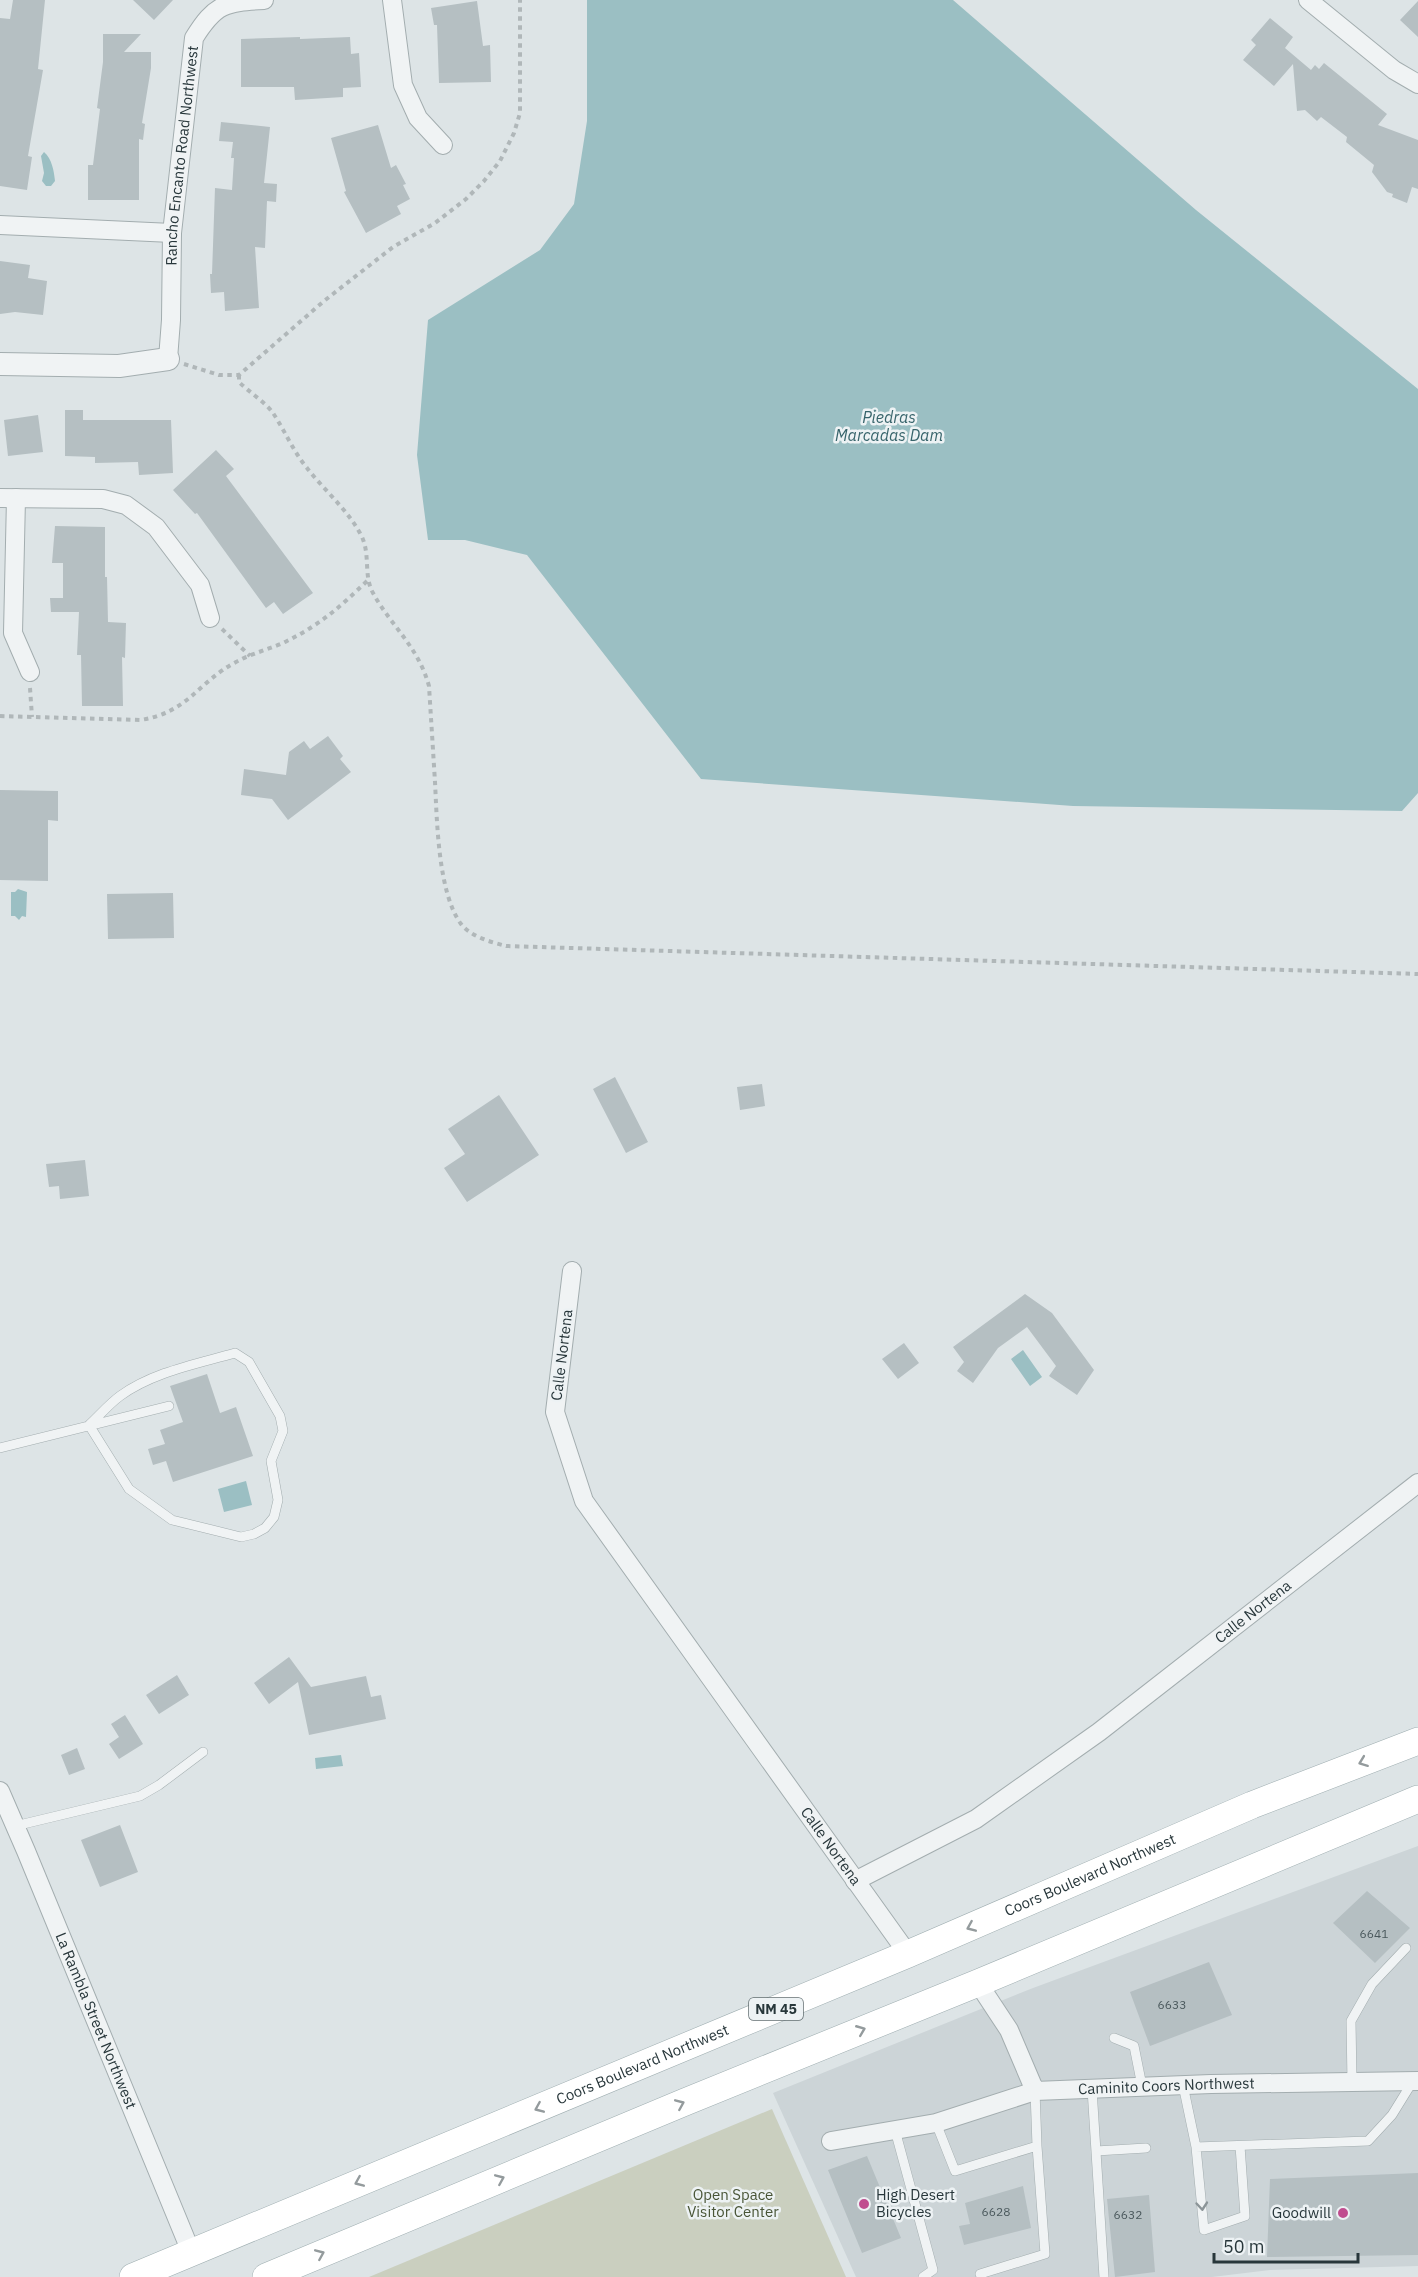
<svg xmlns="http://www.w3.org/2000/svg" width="1418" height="2277" font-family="'IBM Plex Sans',sans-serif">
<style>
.built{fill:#ccd4d7}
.green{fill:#cacfbf}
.water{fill:#9bbfc3}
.building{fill:#b5bfc2}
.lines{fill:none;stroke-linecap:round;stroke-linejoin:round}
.service-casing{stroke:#a3adaf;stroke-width:10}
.minor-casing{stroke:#a3adaf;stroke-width:20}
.tertiary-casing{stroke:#a3adaf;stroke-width:24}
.primary-casing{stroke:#9eadb0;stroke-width:28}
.path{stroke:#b0b7b9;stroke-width:4;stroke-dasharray:4.5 4.5;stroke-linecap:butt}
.service{stroke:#f0f3f4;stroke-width:9}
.minor{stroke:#f0f3f4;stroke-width:18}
.tertiary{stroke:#f0f3f4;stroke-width:22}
.primary{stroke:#fff;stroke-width:27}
.oneway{stroke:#949b9d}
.oneway2{stroke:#8c9598}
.poi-dot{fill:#c04d8f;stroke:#edf2f4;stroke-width:2}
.labels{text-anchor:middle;stroke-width:5;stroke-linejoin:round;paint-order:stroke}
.number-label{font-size:12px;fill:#4b595d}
.shield{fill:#edf2f4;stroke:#636f72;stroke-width:1.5}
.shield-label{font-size:14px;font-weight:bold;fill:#28373b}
.street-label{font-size:15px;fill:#28373b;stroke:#edf2f4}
.park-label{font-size:15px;fill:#495537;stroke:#edf2f4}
.poi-label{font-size:15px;fill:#28373b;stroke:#edf2f4;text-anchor:start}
.water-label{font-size:16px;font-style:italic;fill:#37646b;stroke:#edf2f4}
</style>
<rect width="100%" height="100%" fill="#dde4e6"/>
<path class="built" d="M1418,1846V2266L1270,2270L1212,2277H856L773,2093L1033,1988Z"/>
<path class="green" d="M772,2109L846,2277H369Z"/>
<path class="water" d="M587,0H953L1196,210L1418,389V793L1402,811L1073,806L701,779L527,555L465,540H428L417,455L428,320L540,250L574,204L587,121Z
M44,152C52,159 54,171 55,181L51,186H46L42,181L44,173L41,156Z
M18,889L27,892L26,917L22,916L19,920L15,916H11V892H15Z
M1023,1350L1042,1377L1030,1386L1011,1359Z
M246,1481L252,1505L224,1512L218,1489Z
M341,1755L343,1766L316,1769L315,1758Z"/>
<path class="building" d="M13,0H45L38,69L43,70L28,156L32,157L27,190L0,186V18L10,19Z
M133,0H173L154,20Z
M477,1L483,46L490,45L491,82L439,83L437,25H434L431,8Z
M1418,1V37L1400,20Z
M1270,18L1293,37L1285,48L1311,70L1315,65L1319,69L1324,63L1387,114L1378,125L1418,140V189L1412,187L1407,203L1392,197L1393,194L1387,192L1372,172L1374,165L1346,142L1347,137L1321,117L1317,121L1305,110L1297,111L1293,64L1274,86L1243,60L1256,45L1251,40Z
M103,34H141L124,52H151V68L142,123L145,124L143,140L139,139V200H88V165H93L100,109L97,108L103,62Z
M300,37V39L350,37L351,54L359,53L361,87L343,88V97L295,100L294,87H241V39Z
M221,122L270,127L264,183L277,184L276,202L267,201L265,248L255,247L259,308L225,311L224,292L211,293L210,274H212L215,188L232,190L234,158H231L233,142L219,141Z
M378,125L391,168L396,165L406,184L403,185L410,199L397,206L401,214L366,233L344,192L346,191L331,138Z
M0,261L30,265L28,278L47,281L43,315L15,312L0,314Z
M65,410H83V420H171L173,473L139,475L138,462L95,463V457L65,456Z
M38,415L43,452L8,456L4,420Z
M216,450L234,469L226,476L313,593L283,614L274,602L266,608L197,513L195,514L173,490Z
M55,526L105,527V577H107L108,622L126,623L125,658L122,657L123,706H82L81,655H77L79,612H51L50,598H63V563H52Z
M328,736L343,756L340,759L351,772L288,820L272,799L241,795L244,769L286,775L289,752L304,741L310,749Z
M0,790L58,791V821L48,820V881L0,880Z
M173,893L174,938L108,939L107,894Z
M615,1077L648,1142L626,1153L593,1089Z
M762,1084L765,1106L740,1110L737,1087Z
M499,1095L539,1155L467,1202L444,1168L465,1154L448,1129Z
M85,1160L89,1196L60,1199L59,1186L49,1187L46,1164Z
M1025,1294L1052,1313L1094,1370L1077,1395L1049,1376L1056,1366L1027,1327L998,1348L973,1383L957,1371L964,1362L953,1347Z
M904,1343L919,1363L898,1379L882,1359Z
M207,1374L220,1413L236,1407L253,1456L173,1482L166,1461L153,1465L148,1449L165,1444L160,1430L183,1422L170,1386Z
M289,1657L311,1687L366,1676L371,1697L381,1695L386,1719L309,1735L298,1682L269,1704L254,1683Z
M177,1675L189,1695L159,1714L146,1695Z
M125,1715L143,1744L119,1759L109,1744L119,1737L111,1724Z
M77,1748L85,1769L69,1775L61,1755Z
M120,1825L138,1872L100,1887L81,1840Z
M1367,1891L1410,1928L1375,1963L1333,1923Z
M1209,1962L1232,2015L1150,2046L1130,1992Z
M867,2156L901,2238L862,2253L828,2170Z
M1418,2173V2255L1267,2257L1270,2179Z
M1023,2186L1031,2228L964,2245L959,2226L970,2224L965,2203Z
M1149,2195L1155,2272L1115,2277L1107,2199Z"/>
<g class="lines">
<defs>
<path id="service" d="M235,1353L249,1362L280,1416L283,1431L271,1461L278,1500L274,1517L265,1528L254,1534L241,1537L172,1520L129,1489L89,1425C99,1416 109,1404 120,1396C153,1372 197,1364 235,1353Z
M0,1448L169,1406
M15,1826L140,1796L159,1785L203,1752
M1114,2038L1134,2046L1142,2086
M1352,2082L1351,2021L1372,1984L1406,1948
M1183,2085L1196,2147L1368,2141L1392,2115L1413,2081
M1092,2089L1104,2277
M936,2123L955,2171L1037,2146L1035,2091
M895,2130L933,2270L923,2277
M1196,2147L1204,2230L1245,2216L1240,2146
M1096,2151L1146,2148
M980,2274L1045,2254L1037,2146"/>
<g id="minor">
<path d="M392,0L403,85L418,118L443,145"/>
<path d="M1308,0L1394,70L1418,84"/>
<path d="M0,225L172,233"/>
<path id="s1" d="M168,359L171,320L172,233L194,38C215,4 225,2 264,0"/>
<path d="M0,498L103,499L126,505L156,527L200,585L210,618"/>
<path d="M16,498L13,633L30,672"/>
<path id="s2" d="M572,1271L555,1412L584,1501L908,1954"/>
<path id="s3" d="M0,1791L26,1851L191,2252"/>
<path id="s4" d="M855,1881L976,1819L1099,1732L1418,1483"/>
<path id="s5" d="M978,1983L1009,2030L1035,2091L1211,2084L1418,2081"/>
<path d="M831,2141L936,2123L1035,2091"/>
</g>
<path id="tertiary" d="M0,364L119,366L168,359"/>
<g id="primary">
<path id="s6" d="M133,2277L908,1954L1252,1805L1418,1741"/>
<path d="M266,2277L685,2102L978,1983L1418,1799"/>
</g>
</defs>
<use href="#service" class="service-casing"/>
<use href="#minor" class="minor-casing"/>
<use href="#tertiary" class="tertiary-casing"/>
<use href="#primary" class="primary-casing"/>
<path class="path" d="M184,364L219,375H239L324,301L393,247L435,223L466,199L484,181L500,161L514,133L520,113V0
M239,375V382C249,392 265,402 273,413C285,431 293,451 307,468C324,490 348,510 361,535C371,554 363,575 373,593C391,626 418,646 429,686C431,718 433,750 435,782C437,821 438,893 461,924C471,937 491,942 506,946L1418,974
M222,629L250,656
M30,688L32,717
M0,716L140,720C188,713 198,682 236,662C252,653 271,649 287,641C321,624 340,607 367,581"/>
<use href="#service" class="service"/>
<use href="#minor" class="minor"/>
<use href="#tertiary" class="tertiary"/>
<use href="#primary" class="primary"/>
</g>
<defs><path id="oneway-chevron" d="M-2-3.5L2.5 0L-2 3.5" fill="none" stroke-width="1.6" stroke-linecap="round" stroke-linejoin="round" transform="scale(1.5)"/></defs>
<g class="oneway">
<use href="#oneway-chevron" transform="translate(1363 1762) rotate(159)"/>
<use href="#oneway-chevron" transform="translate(971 1927) rotate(157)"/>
<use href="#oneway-chevron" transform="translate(861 2030) rotate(-22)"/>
<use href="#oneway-chevron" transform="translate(680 2104) rotate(-23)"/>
<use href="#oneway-chevron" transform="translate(539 2108) rotate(157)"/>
<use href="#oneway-chevron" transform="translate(500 2179) rotate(-23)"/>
<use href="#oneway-chevron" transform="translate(359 2182) rotate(157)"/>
<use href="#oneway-chevron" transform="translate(320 2254) rotate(-23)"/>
</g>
<use class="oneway2" href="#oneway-chevron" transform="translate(1202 2206) rotate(85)"/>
<g class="poi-dot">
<circle cx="864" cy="2204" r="6"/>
<circle cx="1343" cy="2213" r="6"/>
</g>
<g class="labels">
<g class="number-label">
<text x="1374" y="1938">6641</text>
<text x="1172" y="2009">6633</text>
<text x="996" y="2216">6628</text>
<text x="1128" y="2219">6632</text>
</g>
<rect class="shield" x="749" y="1998" width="54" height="22" rx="4.5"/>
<g class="shield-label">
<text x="776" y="2014">NM 45</text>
</g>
<g class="street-label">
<text dy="5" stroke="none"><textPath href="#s1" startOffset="204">Rancho Encanto Road Northwest</textPath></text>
<text transform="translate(562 1355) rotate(-83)" y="5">Calle Nortena</text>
<text dy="5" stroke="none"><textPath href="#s4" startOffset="482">Calle Nortena</textPath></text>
<text dy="5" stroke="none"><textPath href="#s2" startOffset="660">Calle Nortena</textPath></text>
<text dy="5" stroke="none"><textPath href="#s6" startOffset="1038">Coors Boulevard Northwest</textPath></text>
<text dy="5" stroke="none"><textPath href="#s3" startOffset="249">La Rambla Street Northwest</textPath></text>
<text dy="5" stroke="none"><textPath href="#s6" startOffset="552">Coors Boulevard Northwest</textPath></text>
<text dy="5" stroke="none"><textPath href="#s5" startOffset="254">Caminito Coors Northwest</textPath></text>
</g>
<g class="park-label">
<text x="733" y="2200">Open Space<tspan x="733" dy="17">Visitor Center</tspan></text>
</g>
<g class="poi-label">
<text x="876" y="2200">High Desert<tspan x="876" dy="17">Bicycles</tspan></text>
<text x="1331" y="2218" text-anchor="end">Goodwill</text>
</g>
<g class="water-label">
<text x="889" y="423">Piedras<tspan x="889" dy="18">Marcadas Dam</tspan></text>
</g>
</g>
<path d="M1214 2253v9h144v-9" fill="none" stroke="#28373b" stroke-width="3"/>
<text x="1223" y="2253" font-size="18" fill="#28373b" stroke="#edf2f4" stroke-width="4.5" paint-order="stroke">50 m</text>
</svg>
